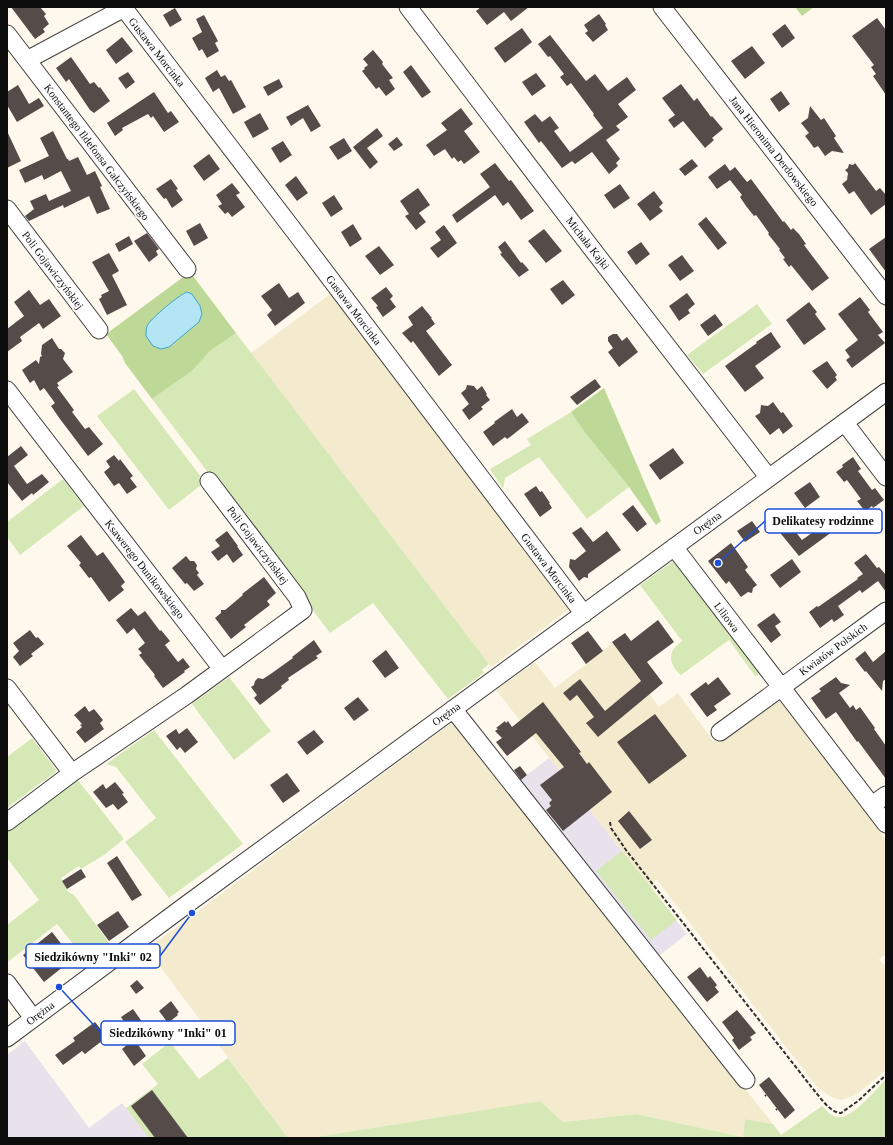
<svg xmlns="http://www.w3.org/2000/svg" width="893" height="1145" font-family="'Times New Roman',serif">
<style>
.industrial{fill:#e9e1ec}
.farmland{fill:#f4ebce}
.green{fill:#d7e8b7}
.forest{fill:#bed997}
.water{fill:#b3e5f5;stroke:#3ba5cb}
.building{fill:#554c49}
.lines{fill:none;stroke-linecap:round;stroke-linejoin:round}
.minor-casing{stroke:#404040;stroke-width:19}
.path{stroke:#2f2f2f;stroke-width:2;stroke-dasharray:4 2;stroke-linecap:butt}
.minor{stroke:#fff;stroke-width:17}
.labels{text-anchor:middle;stroke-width:4;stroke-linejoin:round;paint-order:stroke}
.street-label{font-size:11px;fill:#0d0d0d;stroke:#fff}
.leader{fill:none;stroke:#1d4ed8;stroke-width:1.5}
.callout-dot{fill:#1d4ed8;stroke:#fff;stroke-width:1.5}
.callout{fill:#fff;stroke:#1d4ed8;stroke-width:1.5}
.callout-label{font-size:12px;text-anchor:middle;font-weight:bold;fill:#0d0d0d}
</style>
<rect width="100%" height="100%" fill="#fff9ed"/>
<path class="industrial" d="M549,758L687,934L656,958L518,782Z
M25,1041L89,1128L122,1103L149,1138H7V1055Z"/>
<path class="farmland" d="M333,292L572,607L491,667L251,353Z
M612,642L659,707L678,693L714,742L778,694L886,840V954L879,959L886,967V1070L856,1095L841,1100L831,1097L817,1087L656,879L651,888L496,690L535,662L555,688L603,651Z
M454,721L773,1124L745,1119L743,1137L636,1114L563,1122L540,1101L310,1138H288L147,949Z"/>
<path class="green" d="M757,304L772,324L703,374L687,355Z
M236,333L489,664L482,670L484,673L448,699L373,603L330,633L152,399L192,371L210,351Z
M134,389L205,482L169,510L97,416Z
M571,412L583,430L629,487L587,519L539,457L505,478L503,489L490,469L531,445L527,439Z
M63,479L84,506L20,555L7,537V522Z
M676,559L763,671L755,676L729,640L681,675C672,668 667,656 675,647C677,645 680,643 682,641L640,585Z
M229,677L271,731L234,760L192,704Z
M154,730L243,844L169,898L125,842L156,818L116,767L106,764Z
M32,738L57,771L7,808V757Z
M77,779L124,839L104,855L81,869L79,866L61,878L67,889V891L74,895L110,944L87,961L57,924L9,961L7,959V925L39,900L7,858V832Z
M622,851L677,920L651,940L596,871Z
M170,1042L199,1079L228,1058L288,1138H149L126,1108L158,1084L142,1064Z
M886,1079V1138H310L540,1101L563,1122L636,1114L743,1137L745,1119L773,1124L781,1135L822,1106C827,1111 831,1116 837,1117C852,1120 876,1089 886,1079Z"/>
<path class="forest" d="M795,7H814L802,16Z
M190,272L236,333L210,351L192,371L152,399L125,363L122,356L106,334Z
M604,388L661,521L656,525L629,487L583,430L571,412Z"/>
<path class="water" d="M187,292L192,294L200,306L202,314L199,322L169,347L161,349L153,346L146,336C146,333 146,329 147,326C151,318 179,295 187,292Z"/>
<path class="building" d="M11,7H40L46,14L44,16L49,24L43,29L45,32L35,39Z
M481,7H529L511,21L504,12L487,25L476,11Z
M175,8L182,20L170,27L163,15Z
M599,14L606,24L605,25L608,30L593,42L585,33L588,31L584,25Z
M204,15L218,41L215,43L219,51L207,58L202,49L199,51L192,38L202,32L196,19Z
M877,18L886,30V95L873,76L876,74L871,67L874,65L852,36Z
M785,24L795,38L782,48L772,34Z
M522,28L532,42L505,63L494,48Z
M550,35L586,81L595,74L608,91L627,77L636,90L618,104L628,117L616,126L620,130L606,140L620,159L616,163L618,166L609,174L592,152L575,164L572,161L562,168L541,141L539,143L524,122L535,114L542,122L550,116L559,128L554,131L570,152L603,128L593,115L594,114L571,83L567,86L560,77L564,74L550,56L548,57L538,44Z
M122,37L133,51L116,64L106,50Z
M752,46L765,63L745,79L731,61Z
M373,50L383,62L382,64L393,78L389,80L395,89L386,96L379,87L376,89L362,71L365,69L364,68L368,65L363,59Z
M71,57L90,84L94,82L99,88L100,87L110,101L94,113L90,110L69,79L66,82L56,68Z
M411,65L431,92L422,98L403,72Z
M217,70L221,77L225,75L229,81L231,80L246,107L233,114L219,88L213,92L205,78Z
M128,72L135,82L126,89L118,78Z
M536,73L546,86L532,96L522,82Z
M279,79L283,87L268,96L263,87Z
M681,84L694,101L697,98L711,117L712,116L723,129L712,138L714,140L705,148L683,121L674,128L668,120L675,115L662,98Z
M18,85L29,104L39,98L44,106L17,122L7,105V92Z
M781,91L790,104L779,112L770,99Z
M154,92L168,113L171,111L179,122L164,132L153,116L151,118L148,114L122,128L123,130L115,136L107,123Z
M308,105L321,126L311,132L303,118L291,126L286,117Z
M810,106L821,120L824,118L836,136L834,138L844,153L832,151L825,156L818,146L814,148L809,141L805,136L809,133L801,123L808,118Z
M461,108L473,124L464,131L480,152L464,164L461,160L458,162L454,157L452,159L445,149L434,156L426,145L447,130L441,123Z
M260,113L269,129L253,138L244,122Z
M377,128L383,136L367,148L378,162L370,169L353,147Z
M7,131L21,161L7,168Z
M53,131L67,159H68L69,161L78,157L87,175L95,171L102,186L100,187L110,209L97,214L89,196L64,208L63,205L29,221L25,216L34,209L30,201L46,194L49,201L71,191L61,171L44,180L42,175L25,183L19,170L49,156L40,138Z
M397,137L403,145L394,151L388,144Z
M344,138L352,151L338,160L329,147Z
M283,141L292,155L280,163L271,148Z
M209,154L220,169L204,181L193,166Z
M692,159L698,166L685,176L679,169Z
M495,163L509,181L511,180L534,211L521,220L508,202L503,206L495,195L457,223L452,215L490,187L480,174Z
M855,163L876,191L880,188L886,195V204L871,215L854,191L849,194L842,184L847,180L848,173L845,170L848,168L849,164L853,165Z
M725,164L730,171L735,167L747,182L751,179L783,222L784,221L791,230L793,228L799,234L806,244L804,245L829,278L812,291L791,265L789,267L783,259L785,258L779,250L780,249L768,234L769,233L756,215L754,216L746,206L740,197L742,195L730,180L717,189L708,177Z
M296,176L308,193L297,201L285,185Z
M171,179L178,189L176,190L183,200L172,208L166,198L164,199L156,189Z
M232,183L240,193L236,195L245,207L232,217L228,212L225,214L218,206L222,204L216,195Z
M620,184L630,198L614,209L604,195Z
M418,188L430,205L419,213L426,222L416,230L405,216L409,214L400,201Z
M654,191L663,203L659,207L663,211L650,221L637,204Z
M334,195L343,209L331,217L322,203Z
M706,217L727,243L718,250L698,224Z
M200,223L208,238L194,246L186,231Z
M353,224L362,239L350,247L341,232Z
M444,225L457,243L438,258L430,248L441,240L435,232Z
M544,229L562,251L546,263L528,241Z
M147,233L159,249L156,251L158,255L149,262L134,241Z
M129,236L133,244L119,252L115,244Z
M886,237V272L869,249Z
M505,241L521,263L522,262L529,270L519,277L500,254L502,253L498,247Z
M641,242L650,254L636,265L627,252Z
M379,246L394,265L380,275L365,256Z
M109,253L119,271L112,275L127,305L107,315L99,299L102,297L101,295L109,291L92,262Z
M682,255L694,271L680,281L668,265Z
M563,280L575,295L562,305L550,289Z
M279,283L289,298L298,292L305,303L275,326L267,315L272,310L261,296Z
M386,287L393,296L390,299L396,307L383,317L376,307L378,306L371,298Z
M29,290L40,305L49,299L61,316L43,329L39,323L20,337L22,341L7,352V329L24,316L14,302Z
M687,293L695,304L688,310L690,313L679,321L669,306Z
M860,297L870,310L868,312L883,332L878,335L885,343L852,368L846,360L850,357L845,350L858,340L838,314Z
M809,302L817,312L815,314L826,329L804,345L786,320Z
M422,306L432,318H431L435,324L426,331L452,365L439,376L413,341L411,343L402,333L413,325L408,317Z
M715,314L723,325L708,336L700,325Z
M771,332L781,347L755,366L764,378L745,392L725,366L757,343L756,342Z
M613,334H617L622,341L627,337L638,352L619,367L608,352L613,348L608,341V337Z
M52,338L59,349H61L65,353L63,359L73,372L57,383L59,386L57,387L74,410L72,412L85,429L89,427L103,444L88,456L60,419L51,406L55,403L44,388L40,391L34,380L30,383L22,370L36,360L39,364L40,357L42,356L41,354L42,345Z
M827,361L837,375L835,377L837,380L827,389L812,371Z
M595,379L601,387L577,405L570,397Z
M467,385L474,386L477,390L482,386L487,394L486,395L490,400L481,407L483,409L469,420L462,410L469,404L461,393L466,389Z
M773,402L781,413L783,412L793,426L783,434L779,428L770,435L755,416L760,413L761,405L768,406Z
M512,409L517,417L522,413L529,422L510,437L507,439L505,437L493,446L483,432L495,423L494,422Z
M21,446L28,455L14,466L27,484L42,474L49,482L33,495L32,493L22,501L7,482V457Z
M673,448L684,463L660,480L649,465Z
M114,455L119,461L120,459L133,476L130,478L137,487L127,494L119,483L114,486L104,472L110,467L106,461Z
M853,457L861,469L858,471L872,490L875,488L884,500L873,508L872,506L865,511L857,501L861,499L847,480L844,482L836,472L843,467L842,465Z
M810,482L820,497L805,508L794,493Z
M536,486L540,492L542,491L550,503H549L552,508L540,517L524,494Z
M633,505L647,524L637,532L622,514Z
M836,510L845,523L844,524L847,528L839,533L836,529L799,556L777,529L787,521L802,540L830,520L827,516Z
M752,521L760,532L745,542L737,531Z
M581,527L593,542L607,531L621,550L588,574V578L584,577L579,581L569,567L570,559L575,560L586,551L572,533Z
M227,531L238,546H237L243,555L233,563L227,554L218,561L211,552L220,546L215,540Z
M81,535L97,556L103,552L125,582L121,586L124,590L109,602L91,577L89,578L79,565L81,563L67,546Z
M731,543L748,567L745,570L757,585L753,588L752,593L748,592L741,597L729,581L726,584L708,561Z
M866,554L877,568L879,567L886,575V592L878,581L862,593L860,590L838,606L844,615L834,622L832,619L820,628L809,612L817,606L818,607L858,579L857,578L863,574L854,563Z
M186,556L190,561H194L197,565L196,569L199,573L197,575L204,584L194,591L187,583L185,584L172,568Z
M792,559L801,572L780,588L770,575Z
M264,577L276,593L267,601L270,605L244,625L246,627L231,639L215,618L221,613V610H225L243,595L242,594Z
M131,608L138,616L145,611L160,631L161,630L170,641L165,645L178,662L183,658L190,667L184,671L185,672L163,688L154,676L155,675L139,655L142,653L138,649L145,643L134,628L127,634L116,620Z
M774,613L781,622L775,626L781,635L771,643L757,625Z
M658,620L674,642L647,662L663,683L598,737L586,723L594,717L577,695L570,701L563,693L580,679L605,711L641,681L612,642L625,633L631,641Z
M30,630L36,638L38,637L44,644L31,654L33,656L20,666L13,657L19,651L13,643Z
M588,631L603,651L586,664L571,643Z
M314,640L322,652L316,656L318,658L288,678L289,680L281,686L282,688L260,705L254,698L257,695L251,687L254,685L255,681L258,678L263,679L272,673L293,658L292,657Z
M386,650L399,668L385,678L372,661Z
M865,651L873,662L886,651V679L883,681L882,691L866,671L865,672L855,659Z
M718,677L731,694L714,706L717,710L707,717L690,694L706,682L708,685Z
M836,677L841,683L850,685L839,693L850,708L853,705L856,710L860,707L875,728L874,729L886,746V779L858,741L857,742L836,712L826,719L811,698L821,691L819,689Z
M358,697L369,710L354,721L344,708Z
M543,702L581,752L579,753L587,764L589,762L612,792L563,831L546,810L551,806L549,803L552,800L540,785L564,767L536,733L507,756L496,742L502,738L495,731L498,729L496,728L505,721L506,723L508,721L512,727Z
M85,706L89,712L94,709L103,720L100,723L104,729L85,743L76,732L82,727L80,725L82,724L74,715Z
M655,714L687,756L649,784L617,742Z
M187,728L198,742L185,753L180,747L177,750L166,736L176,729L179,734Z
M314,730L324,742L307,755L297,742Z
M520,766L527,775L521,780L514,770Z
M287,773L300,791L283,803L270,785Z
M115,782L124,793L122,794L128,802L118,810L113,804L106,808L93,792L103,784L106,789Z
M629,811L652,840L640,849L618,821Z
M117,856L142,895L132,901L107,863Z
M81,869L86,877L67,889L62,881Z
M118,911L129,927L109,941L97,925Z
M52,932L73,959L44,982L23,955Z
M700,967L708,978L710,976L717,985L715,987L719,992L707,1002L687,977Z
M137,980L144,988L136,994L130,986Z
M171,1001L179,1012L177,1014L178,1015L168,1023L159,1011Z
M133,1009L145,1026L133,1035L121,1017Z
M737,1010L756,1033L750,1037L752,1040L739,1050L732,1040L734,1038L722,1022Z
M95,1022L107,1037L85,1054L82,1051L63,1065L55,1055L75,1041L73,1038Z
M134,1039L146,1056L134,1066L122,1049Z
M769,1077L795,1110L785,1119L759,1085Z
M152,1090L188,1138H155L131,1106Z"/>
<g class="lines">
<defs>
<path id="minor" d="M123,7L298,236L584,614
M408,7L586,241L769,478
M662,7L886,296
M7,34L187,269
M27,60L126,7
M7,209L99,330
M7,390L222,669
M845,423L886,477
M674,547L886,824
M7,688L72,773
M453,709L746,1080
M720,732L886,611
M872,805L886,795
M7,822L72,773L187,695L303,610L297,597L209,481
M7,983L33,1018
M7,1038L186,905L886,392"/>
</defs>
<use href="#minor" class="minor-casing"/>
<path class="path" d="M610,822L611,828L626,850L813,1089C821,1098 829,1112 841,1113L858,1101L886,1075
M765,1096L766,1095
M776,1110L777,1109"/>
<use href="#minor" class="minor"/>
</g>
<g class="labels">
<g class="street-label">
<text transform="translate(157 52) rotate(52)" y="4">Gustawa Morcinka</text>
<text transform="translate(774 151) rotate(52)" y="4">Jana Hieronima Derdowskiego</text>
<text transform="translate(97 152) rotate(53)" y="4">Konstantego Ildefonsa Gałczyńskiego</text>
<text transform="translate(588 243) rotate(52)" y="4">Michała Kajki</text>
<text transform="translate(53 270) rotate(53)" y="4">Poli Gojawiczyńskiej</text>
<text transform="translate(354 310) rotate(53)" y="4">Gustawa Morcinka</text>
<text transform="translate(707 523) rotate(-36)" y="4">Orężna</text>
<text transform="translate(258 545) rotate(53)" y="4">Poli Gojawiczyńskiej</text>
<text transform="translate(549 568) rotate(53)" y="4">Gustawa Morcinka</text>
<text transform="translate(145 569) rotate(52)" y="4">Ksawerego Dunikowskiego</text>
<text transform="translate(727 617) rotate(53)" y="4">Liliowa</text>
<text transform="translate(833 649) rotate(-36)" y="4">Kwiatów Polskich</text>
<text transform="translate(446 714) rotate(-36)" y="4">Orężna</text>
<text transform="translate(40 1013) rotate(-37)" y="4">Orężna</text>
</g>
</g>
<path class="leader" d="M718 563L765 521M192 913L160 956M59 987L101 1033"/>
<g class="callout-dot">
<circle cx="718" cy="563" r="4"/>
<circle cx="192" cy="913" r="4"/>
<circle cx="59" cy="987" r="4"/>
</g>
<g class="callout">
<rect x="765" y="509" width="117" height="24" rx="4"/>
<rect x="26" y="944" width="134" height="24" rx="4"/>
<rect x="101" y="1021" width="134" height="24" rx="4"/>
</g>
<g class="callout-label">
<text x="823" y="525">Delikatesy rodzinne</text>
<text x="93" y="961">Siedzikówny "Inki" 02</text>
<text x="168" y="1037">Siedzikówny "Inki" 01</text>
</g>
<rect width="893" height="1145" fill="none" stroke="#0d0d0d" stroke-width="16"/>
</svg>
